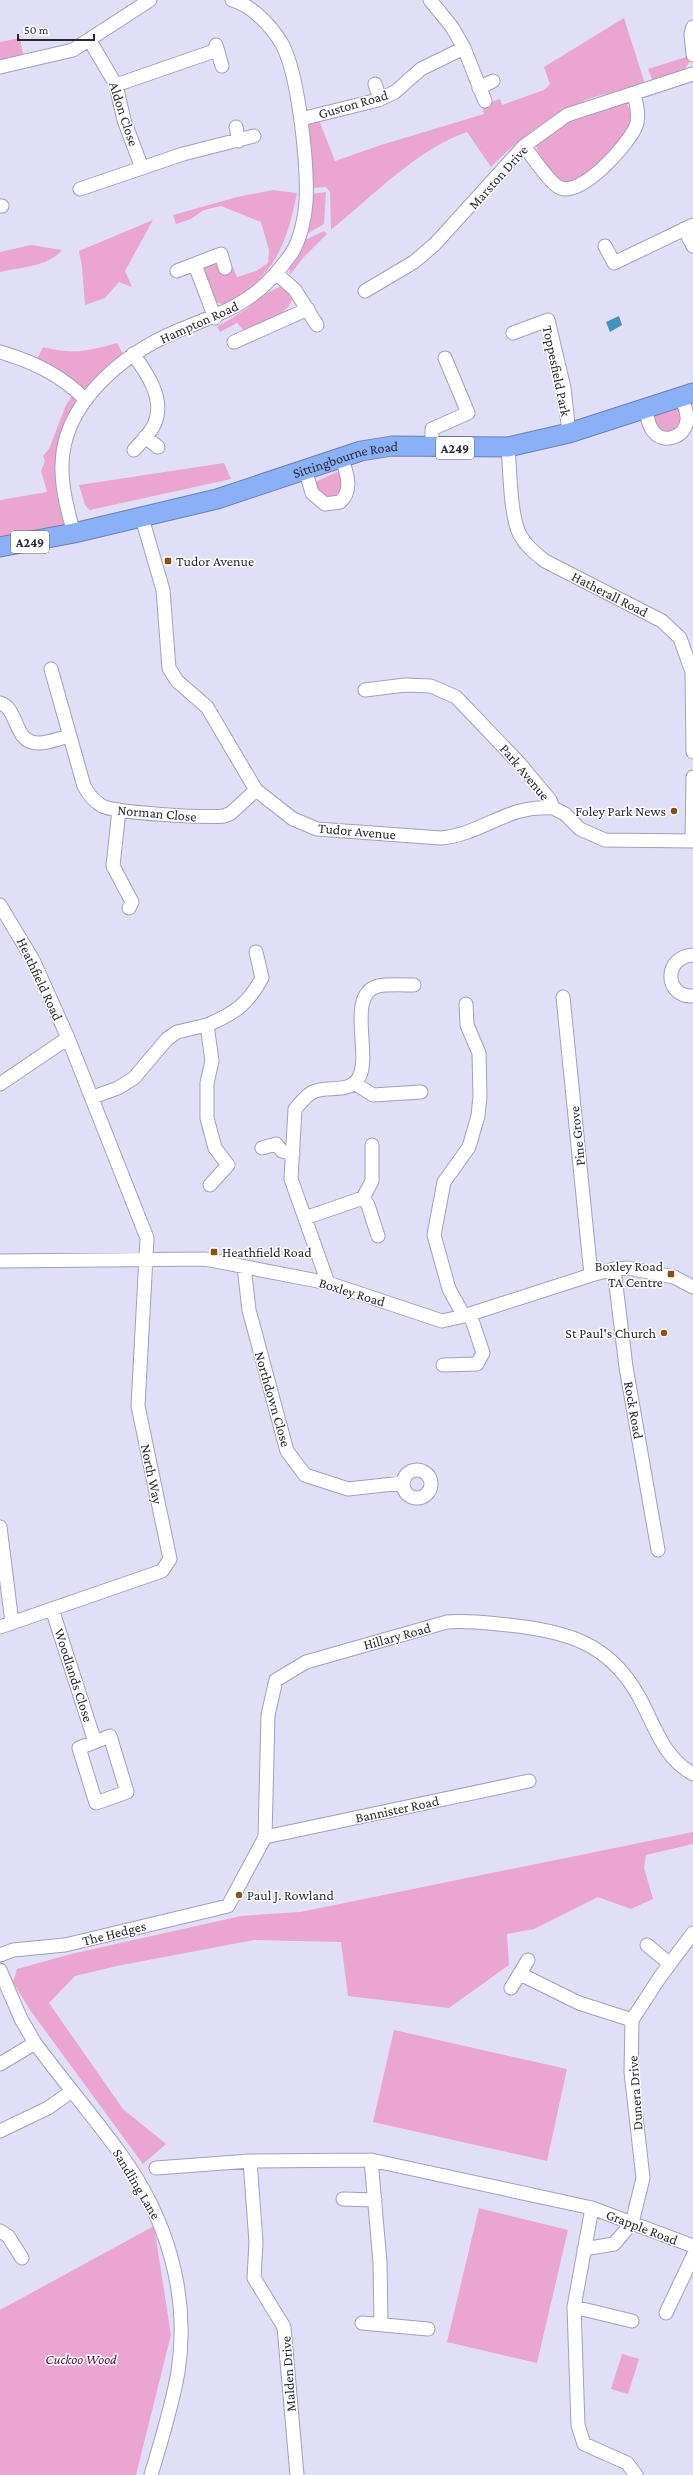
<svg xmlns="http://www.w3.org/2000/svg" width="693" height="2475" font-family="'Crimson Pro',serif">
<style>
.green{fill:#eba5d1}
.water{fill:#4391bd}
.lines{fill:none;stroke-linecap:round;stroke-linejoin:round}
.minor-casing{stroke:#a1a0b7;stroke-width:15}
.highway-casing{stroke:#6880b2;stroke-width:21}
.minor{stroke:#fff;stroke-width:13}
.highway{stroke:#8ab0f7;stroke-width:19}
.poi-dot{fill:#8c5010;stroke:#fff;stroke-width:1.5}
.labels{text-anchor:middle;stroke-width:3;stroke-linejoin:round;paint-order:stroke}
.shield{fill:#fff;stroke:#69686f;stroke-width:1}
.shield-label{font-size:13px;font-weight:bold;fill:#292831}
.street-label{font-size:14px;fill:#292831;stroke:#fff}
.poi-label{font-size:14px;fill:#292831;stroke:#fff;text-anchor:start}
.park-label{font-size:14px;font-style:italic;fill:#5e0a49;stroke:#fff}
</style>
<rect width="100%" height="100%" fill="#e1dff8"/>
<path class="green" d="M624,18L645,84C626,89 605,93 586,100C550,115 517,140 491,167L467,132C419,148 370,198 331,230L330,192L326,187L311,188L307,123L319,120L335,161L381,145L484,114L482,105L500,99L502,105L544,90L550,84L544,67Z
M20,38L23,55L0,63V42Z
M689,56L690,61L683,72L653,82L648,69Z
M626,102L637,124L623,149L566,189L540,158L536,145L570,120Z
M273,190L297,193C286,248 274,275 226,305L215,302L202,267L212,262L217,263L223,271L233,267L237,277L256,271L268,263L269,250L261,222L221,206L204,210L191,219L176,224L173,215L237,197Z
M326,192L324,224L300,238L311,194Z
M153,220L125,271L132,287L119,282L105,298L85,305L82,267L79,251Z
M324,231L327,234L303,258L290,275L289,265L301,242Z
M31,245L62,250C48,267 20,267 0,272V252Z
M283,285L292,299C289,314 259,327 245,332L237,323L220,332L217,327L248,308L265,294Z
M117,343L126,359L107,377L65,442L74,533L0,547V500L47,492L41,471L45,461L43,456L49,449L66,405L76,390L35,363L43,347C73,355 88,351 117,343Z
M675,404L682,412L683,424L667,435L654,425L653,412Z
M224,463L231,479L90,510L85,505L79,485Z
M337,472L340,473L345,486L337,499L319,496L315,482Z
M693,1832V1844L646,1855L644,1868L653,1899L631,1909L598,1897L534,1929L507,1934L509,1965L449,2008L348,1996L341,1942L254,1940L117,1966L75,1976L49,2003L123,2109L166,2144L143,2164L30,2010L13,1982L17,1969L71,1954L241,1916L300,1912Z
M394,2030L567,2069L547,2161L373,2122Z
M479,2208L568,2230L537,2363L447,2342Z
M154,2226L171,2335L136,2475H0V2310Z
M622,2354L639,2359L628,2394L611,2389Z"/>
<path class="water" d="M619,316L622,325L610,332L606,322Z"/>
<g class="lines">
<defs>
<path id="minor" d="M430,0L452,27L464,48L485,101
M693,27L691,34L693,55
M90,41L116,85L124,120L142,168
M216,45L222,66
M0,67L73,50L150,0
M375,84L380,99
M116,85L217,50
M479,88L493,81
M301,119L378,100L395,92L421,69L464,48
M236,127L239,141
M524,146C533,157 546,178 557,186C578,202 629,144 636,126C640,116 636,103 634,93
M80,189L183,154L254,136
M0,206H2
M684,229L693,246
M605,246L614,263L693,225
M195,265L215,318
M177,271L221,254L225,268
M276,273L295,290L317,325
M365,291L414,262L435,244L524,146L567,115L693,74
M513,333L548,320L564,388L569,433
M234,342L308,309
M0,352C34,362 61,375 86,400
M133,354C147,373 166,400 154,425C149,435 141,442 134,450
M645,408C647,415 648,425 653,431C663,445 686,437 687,420C688,412 683,404 681,396
M145,437L158,447
M432,447V429L468,413L445,358
M508,447C510,469 510,516 520,535C526,546 535,553 545,561L662,621L680,638L692,672L693,752
M305,469L312,493L325,504L340,502C354,490 346,471 341,456
M142,518L163,590L169,668L177,681L207,707L256,790L293,819L317,829L441,838C483,834 508,804 553,808
M74,533C68,513 62,491 62,470C60,404 123,354 177,331C228,310 257,303 291,254C300,241 305,218 306,202C308,167 299,75 282,44C272,27 252,5 232,0
M51,669L84,786C88,794 94,801 102,806C116,813 205,818 224,816L231,813L256,790
M365,690L405,685L431,686L456,697L520,764L550,800L553,808L565,814L580,829L605,840L693,841
M0,703C19,708 13,744 39,743C49,743 60,738 70,736
M119,810L113,866L132,902L129,908
M692,841L693,777
M0,905L33,960L68,1038L147,1238L138,1406L170,1559L162,1571L0,1627
M693,955C663,957 664,997 693,996
M563,997L591,1275
M207,1025C234,1014 248,1004 262,978L256,952
M354,1083L373,1095L421,1092
M0,1084L68,1038
M93,1097L118,1088L134,1078L167,1039L177,1032L207,1025L212,1061L207,1083V1118L215,1148L228,1165L210,1185
M262,1148L276,1144L282,1151L293,1154
M363,1198L372,1181V1145
M305,1218L363,1198L368,1205L378,1236
M0,1261L205,1259L328,1283L442,1321L464,1316L591,1275L614,1269L628,1268L674,1277L693,1287
M244,1267L249,1310L287,1451L305,1475L348,1489L403,1483
M614,1269L626,1367L658,1550
M328,1283L291,1179L295,1109C300,1104 306,1095 313,1092C327,1085 348,1094 358,1079C373,1057 345,995 378,986C389,984 403,985 414,985
M464,1316L449,1289L434,1235L444,1182L469,1147L478,1116L480,1096L479,1053L467,1025L466,1004
M443,1365L477,1364L483,1353L470,1314
M403 1484a14 14 0 1 1 28 0a14 14 0 1 1-28 0Z
M0,1527L12,1623
M52,1609L95,1742
M110,1736L127,1792L96,1803L79,1748Z
M265,1837L529,1781
M647,1945L670,1964
M0,1955L13,1950L65,1945L228,1906L265,1837L268,1715L276,1680L306,1662L447,1622C468,1620 487,1623 508,1625C565,1631 608,1642 638,1695C654,1723 662,1757 693,1774
M0,1970L21,2019L35,2043C63,2081 94,2117 122,2156C167,2219 190,2294 178,2372C172,2407 161,2441 151,2475
M520,1974L579,2003L632,2020
M511,1988L528,1960
M0,2064L35,2043
M0,2131L48,2108L72,2091
M371,2160L380,2262L381,2323
M250,2161L256,2242L254,2278L284,2327L297,2475
M156,2168L250,2161L371,2160L592,2208L693,2246
M343,2199L375,2200
M592,2208L574,2307L578,2425L584,2444L627,2463L636,2475
M0,2231L8,2236L22,2258
M584,2249L614,2244L632,2223L643,2178L631,2072L632,2020L660,1977L693,1933
M574,2307L632,2321
M666,2313L693,2256
M362,2323L428,2329"/>
<g id="highway">
<path id="s1" d="M0,547L74,533L217,499L361,451L392,446L508,447L569,433L693,393"/>
</g>
</defs>
<use href="#minor" class="minor-casing"/>
<use href="#highway" class="highway-casing"/>
<use href="#minor" class="minor"/>
<use href="#highway" class="highway"/>
</g>
<g class="poi-dot">
<rect x="164" y="557" width="8" height="8" rx="2"/>
<circle cx="674" cy="811" r="4"/>
<rect x="210" y="1248" width="8" height="8" rx="2"/>
<rect x="667" y="1270" width="8" height="8" rx="2"/>
<circle cx="664" cy="1333" r="4"/>
<circle cx="239" cy="1895" r="4"/>
</g>
<g class="labels">
<g class="shield">
<rect x="436" y="437" width="38" height="22" rx="3"/>
<rect x="11" y="531" width="38" height="22" rx="3"/>
</g>
<g class="shield-label">
<text x="455" y="453">A249</text>
<text x="30" y="547">A249</text>
</g>
<g class="street-label">
<text transform="translate(353 104) rotate(-16)" y="5">Guston Road</text>
<text transform="translate(124 114) rotate(72)" y="5">Aldon Close</text>
<text transform="translate(498 177) rotate(-48)" y="5">Marston Drive</text>
<text transform="translate(199 322) rotate(-24)" y="5">Hampton Road</text>
<text transform="translate(557 371) rotate(78)" y="5">Toppesfield Park</text>
<text dy="5" stroke="none"><textPath href="#s1" startOffset="357">Sittingbourne Road</textPath></text>
<text transform="translate(610 594) rotate(27)" y="5">Hatherall Road</text>
<text transform="translate(525 772) rotate(50)" y="5">Park Avenue</text>
<text transform="translate(157 813) rotate(5)" y="5">Norman Close</text>
<text transform="translate(357 831) rotate(5)" y="5">Tudor Avenue</text>
<text transform="translate(40 979) rotate(65)" y="5">Heathfield Road</text>
<text transform="translate(577 1136) rotate(-96)" y="5">Pine Grove</text>
<text transform="translate(352 1292) rotate(17)" y="5">Boxley Road</text>
<text transform="translate(273 1399) rotate(74)" y="5">Northdown Close</text>
<text transform="translate(634 1410) rotate(80)" y="5">Rock Road</text>
<text transform="translate(152 1474) rotate(78)" y="5">North Way</text>
<text transform="translate(397 1636) rotate(-15)" y="5">Hillary Road</text>
<text transform="translate(74 1675) rotate(72)" y="5">Woodlands Close</text>
<text transform="translate(397 1809) rotate(-12)" y="5">Bannister Road</text>
<text transform="translate(114 1933) rotate(-14)" y="5">The Hedges</text>
<text transform="translate(635 2093) rotate(-94)" y="5">Dunera Drive</text>
<text transform="translate(137 2184) rotate(59)" y="5">Sandling Lane</text>
<text transform="translate(642 2227) rotate(21)" y="5">Grapple Road</text>
<text transform="translate(288 2374) rotate(-94)" y="5">Malden Drive</text>
</g>
<g class="poi-label">
<text x="176" y="566">Tudor Avenue</text>
<text x="666" y="816" text-anchor="end">Foley Park News</text>
<text x="222" y="1257">Heathfield Road</text>
<text x="663" y="1271" text-anchor="end">Boxley Road<tspan x="663" dy="16">TA Centre</tspan></text>
<text x="656" y="1338" text-anchor="end">St Paul's Church</text>
<text x="247" y="1900">Paul J. Rowland</text>
</g>
<g class="park-label">
<text x="81" y="2364">Cuckoo Wood</text>
</g>
</g>
<path d="M18 34v6h76v-6" fill="none" stroke="#292831" stroke-width="2"/>
<text x="24" y="34" font-size="12" fill="#292831" stroke="#ffffff" stroke-width="3" paint-order="stroke">50 m</text>
</svg>
